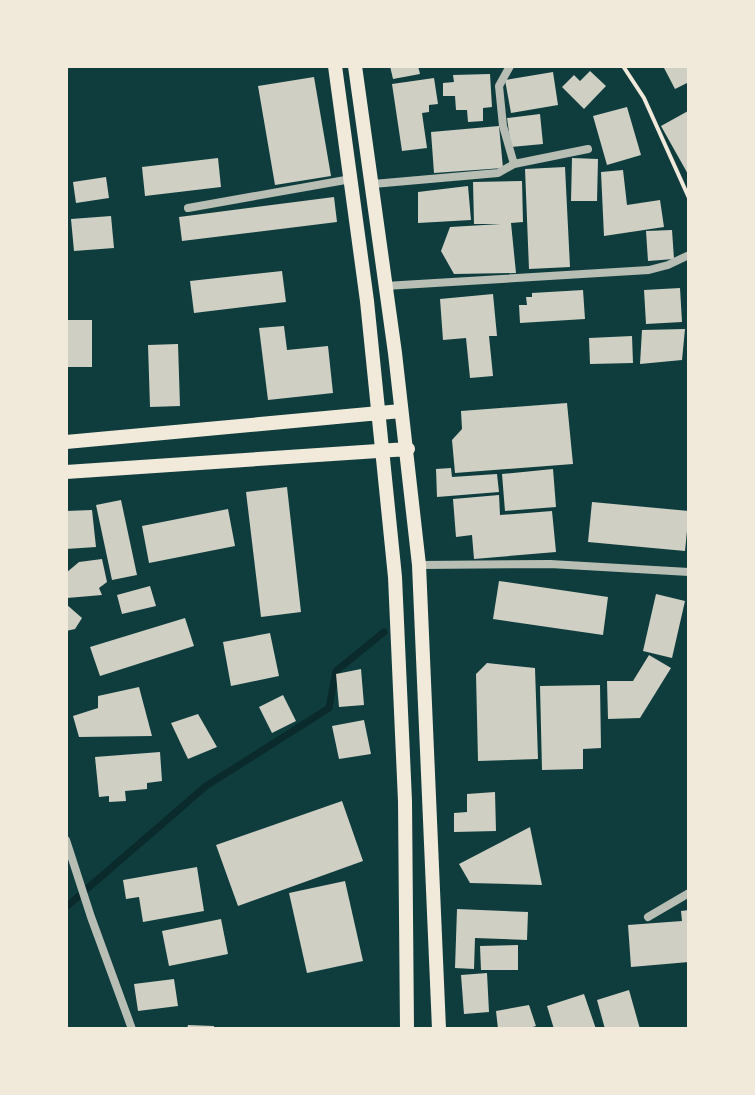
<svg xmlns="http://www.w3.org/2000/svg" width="755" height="1095" font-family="Inter,sans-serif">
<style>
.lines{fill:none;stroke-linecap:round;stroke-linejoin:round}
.stream{stroke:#0a2a2b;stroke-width:7}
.building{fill:#cfcfc3}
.path{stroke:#f1e9da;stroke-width:4}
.minor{stroke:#b8beb3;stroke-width:8}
.secondary{stroke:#f1e9da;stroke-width:14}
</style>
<rect width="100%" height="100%" fill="#0f3d3e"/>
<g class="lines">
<path class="stream" d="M66,907L206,786L329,708L336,671L384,632"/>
</g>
<path class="building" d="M390,66H418L420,74L393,79Z
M663,66H689V82L675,89Z
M590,71L606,86L584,109L562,87L574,75L580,81Z
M553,72L558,105L511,113L505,80Z
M490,74L492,107L483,108V121L468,122L467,110H456L455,96H443V83L454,82L453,75Z
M314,77L331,176L275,185L258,86Z
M434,78L438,104L429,105V112L422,113L427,148L402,151L392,84Z
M627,107L641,155L607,165L593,116Z
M688,111L689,114V176L661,126Z
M540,114L543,144L511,147L507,118Z
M499,126L503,168L434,173L431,132Z
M218,158L221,187L145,196L142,167Z
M572,158L598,159L597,201H571Z
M565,167L570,267L529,269L525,169Z
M623,170L627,205L660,200L664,227L604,236L601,172Z
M106,177L109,198L76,203L73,182Z
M522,181L523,222L511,223L516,273L454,274L441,251L450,227L501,224H474L473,182Z
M468,186L471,220L418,223V192Z
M334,197L337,222L182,241L179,217Z
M111,216L114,248L74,251L71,219Z
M672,230L674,259L648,261L646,231Z
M282,271L286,302L194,313L190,281Z
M680,288L682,322L646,324L644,290Z
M583,290L585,319L520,323L519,305H527L526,297H532V293Z
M493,294L497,336H489L493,376L470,378L466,338L443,340L440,299Z
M66,320H92V367H66Z
M284,326L287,350L328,346L333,393L268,400L259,328Z
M685,329L682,360L640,364L642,330Z
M632,336L633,363L590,364L589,338Z
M178,344L180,406L150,407L148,345Z
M567,403L573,464L455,473L452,440L462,429L461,411Z
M451,468L452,477L497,474L499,492L437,497L436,469Z
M553,469L556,507L505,511L502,474Z
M287,487L301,612L261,617L246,492Z
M499,495L500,515L552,511L556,552L474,559L472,535L456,537L453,499Z
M121,500L137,575L112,580L96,505Z
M592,502L689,511L685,551L588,542Z
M228,509L235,546L149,563L142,526Z
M92,510L96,547L66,549V511Z
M102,559L107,582L99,588L102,595L67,598L66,573L79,562Z
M499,581L608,597L603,635L493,619Z
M150,586L156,606L122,614L117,595Z
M656,594L685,601L672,658L643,651Z
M66,604L82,618L75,629L66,631Z
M185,618L194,646L100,676L90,647Z
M270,633L279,676L231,686L223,642Z
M649,655L671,668L640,718L608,719L607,681H633Z
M487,663L535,668L538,759L478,761L476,674Z
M361,669L364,705L339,707L336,674Z
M600,685L601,748L583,749V769L542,770L540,686Z
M139,687L152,736L79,737L73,716L98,708V696Z
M283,695L296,721L272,733L259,707Z
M198,714L217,747L188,759L171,723Z
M364,720L371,754L339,759L332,726Z
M160,752L162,781L147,783V789L125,791L126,801L109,802V796L99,797L95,757Z
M495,792L496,831L454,832V813L467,812V794Z
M342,801L363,861L238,906L216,845Z
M530,827L542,885L470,883L459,864Z
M197,867L204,911L143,922L139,897L126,899L123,880Z
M345,881L363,961L307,973L289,893Z
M457,909L528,912L527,940L475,938L474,969L455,968Z
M689,910V962L631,967L628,925L682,921L681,911Z
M221,919L228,954L169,966L162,931Z
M518,945V970H481L480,946Z
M487,973L489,1012L464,1014L461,975Z
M174,979L178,1006L138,1011L134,984Z
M629,990L640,1029H605L597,1000Z
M584,994L596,1029H554L547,1006Z
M529,1005L536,1026L526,1029H498L496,1011Z
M188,1025L214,1026V1029H187Z"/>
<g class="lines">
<path class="path" d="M623,66L644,98L689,198"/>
<path class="minor" d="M514,164L588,149
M373,184L498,173L514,164L503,126L499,86L510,66
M188,208L351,179
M385,286L649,270L668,265L689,255
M419,565L550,564L689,572
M66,840L91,917L132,1029
M648,917L689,893"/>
<path class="secondary" d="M335,66L367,301L395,577L405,801L407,1029
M355,66L395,353L419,565L439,1029
M66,442L401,411
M66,472L408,449"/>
</g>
<rect width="755" height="1095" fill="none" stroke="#f1e9da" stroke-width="136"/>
</svg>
